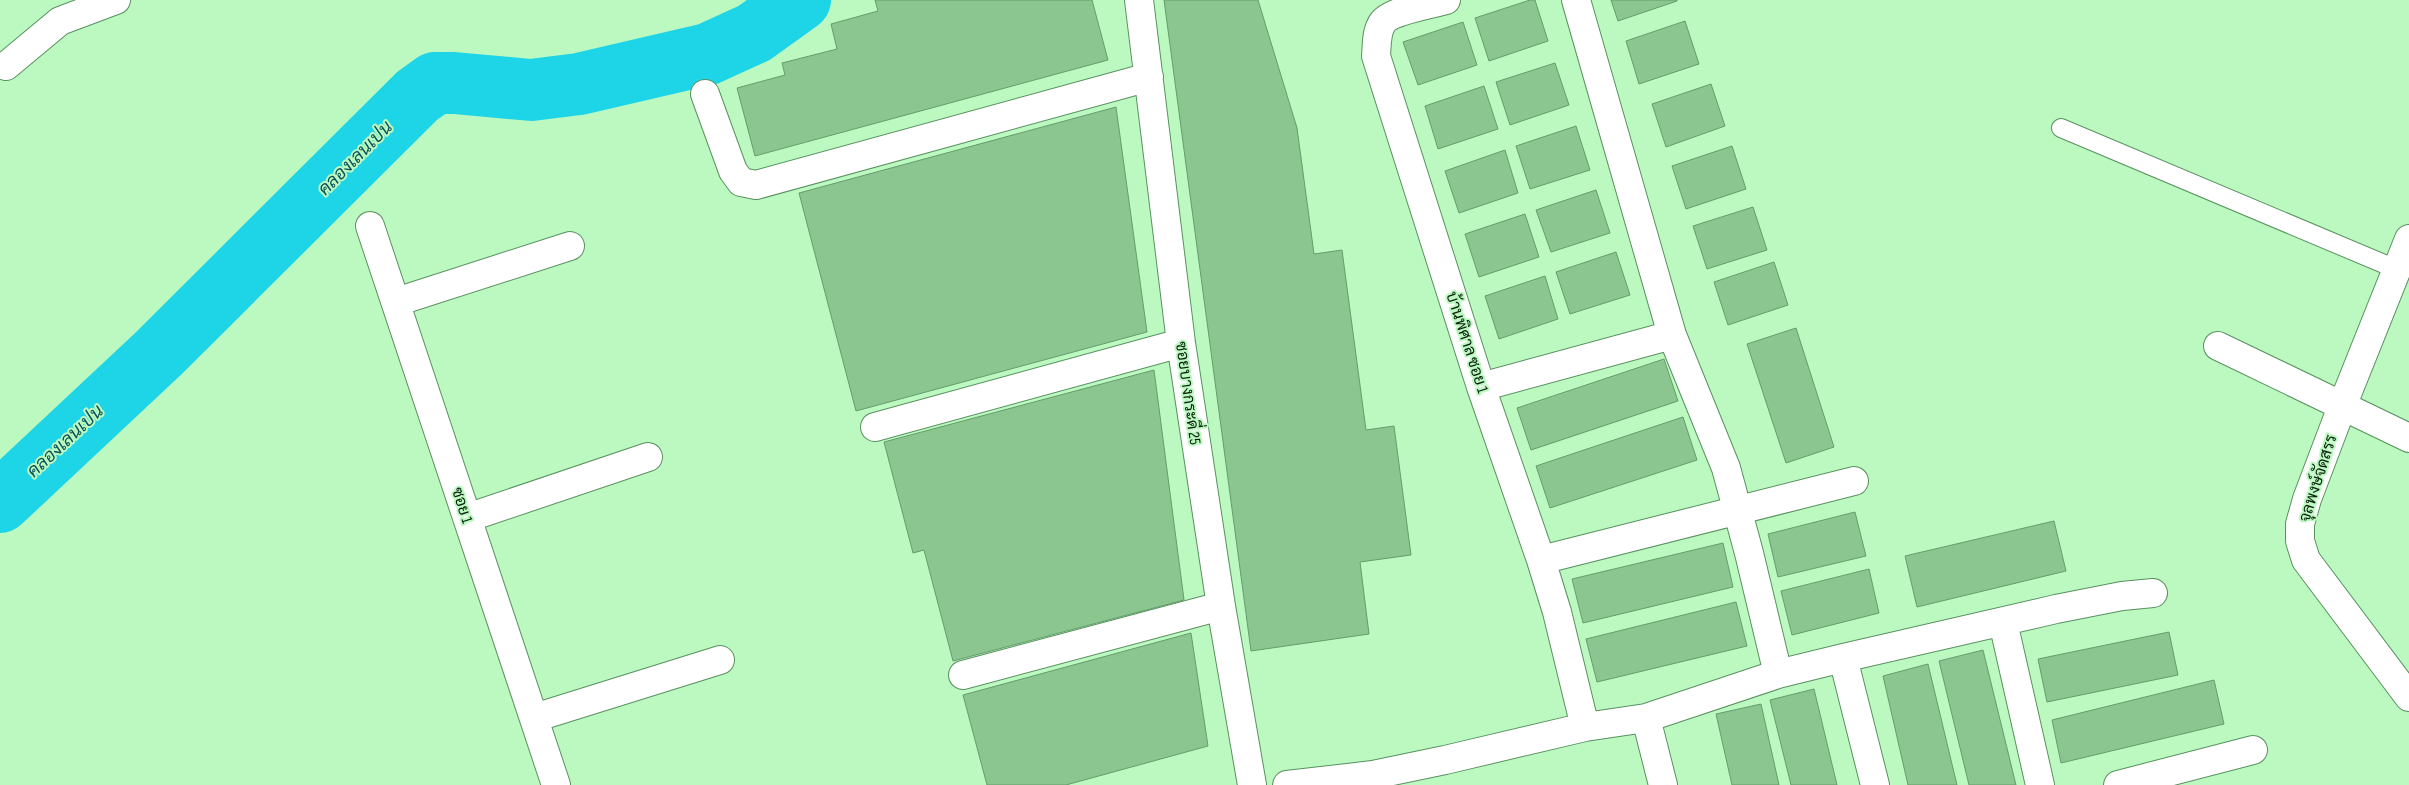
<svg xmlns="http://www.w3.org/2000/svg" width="2409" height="785" font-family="'Sofia Sans Condensed',Sarabun,sans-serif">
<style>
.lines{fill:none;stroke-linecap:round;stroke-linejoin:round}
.river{stroke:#1ed5e8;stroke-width:62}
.building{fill:#8bc58f;stroke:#649d6a}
.service-casing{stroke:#59915f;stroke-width:20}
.minor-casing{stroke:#59915f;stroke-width:30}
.service{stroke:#fff;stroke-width:18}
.minor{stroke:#fff;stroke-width:28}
.labels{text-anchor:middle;stroke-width:4;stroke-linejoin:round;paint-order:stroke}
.street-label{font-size:16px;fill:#0a210d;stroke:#bcf9c1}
.water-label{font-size:18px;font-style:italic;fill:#095159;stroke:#bcf9c1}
</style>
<rect width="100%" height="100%" fill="#bcf9c1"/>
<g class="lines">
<path class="river" d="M0,502L159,353L417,96L435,83H454L531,90L579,84L708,54L754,33L800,0"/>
</g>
<path class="building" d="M875,0H1092L1108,60L755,156L737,88L785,75L782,63L837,49L831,24L878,11Z
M1164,0H1258L1297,128L1314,254L1342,250L1366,430L1394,426L1411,555L1360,562L1369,634L1251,651Z
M1530,0H1535L1548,41L1489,61L1475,18Z
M1611,0H1677V1L1618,21Z
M1685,21L1699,64L1639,84L1626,41Z
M1463,22L1477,65L1418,85L1403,42Z
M1555,63L1569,105L1510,125L1496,82Z
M1711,84L1725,126L1666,147L1652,104Z
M1484,86L1498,129L1438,149L1425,106Z
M1116,107L1147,332L856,411L799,193Z
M1576,126L1590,170L1530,189L1516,146Z
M1732,146L1746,189L1686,209L1672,166Z
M1505,150L1518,193L1459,213L1445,171Z
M1596,190L1610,233L1551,252L1536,210Z
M1753,207L1767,250L1707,269L1693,226Z
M1525,214L1539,257L1479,277L1465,234Z
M1616,252L1630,295L1570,314L1556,272Z
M1774,262L1788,305L1728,325L1714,282Z
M1545,276L1558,319L1499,339L1485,296Z
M1796,328L1834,447L1786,463L1747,344Z
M1664,359L1678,401L1531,450L1517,408Z
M1154,370L1184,600L953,661L924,550L913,553L884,442Z
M1683,417L1697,460L1550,508L1536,466Z
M1855,512L1866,556L1778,577L1768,534Z
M2054,521L2066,571L1917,607L1905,556Z
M1723,543L1733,587L1583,623L1572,579Z
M1869,569L1879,613L1792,635L1781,591Z
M1736,602L1747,646L1597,682L1586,639Z
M2169,632L2178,675L2047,702L2038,659Z
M1191,633L1208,746L1066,785H987L963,695Z
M1983,650L2016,785H1969L1939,661Z
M1928,664L1957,785H1908L1883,676Z
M2214,680L2224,724L2061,763L2052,720Z
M1814,689L1837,785H1791L1770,700Z
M1761,704L1779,785H1732L1716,714Z"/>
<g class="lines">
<defs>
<path id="service" d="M2061,128L2396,269"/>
<path id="minor" d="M1139,0L1181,343L1221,606L1252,785
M1446,0C1432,4 1391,11 1383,22C1376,31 1377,45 1376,56L1481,387L1541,560L1557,612L1585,727
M1576,0L1672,335L1726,468L1749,553L1778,674
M6,66L60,21L116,0
M705,94L733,171L741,182L756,185L1149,77
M370,226L556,785
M2409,239L2343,404L2307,499L2300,524V541L2306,560L2409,697
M396,302L570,246
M2218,346L2409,438
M1481,387L1672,335
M875,427L1181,343
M467,518L648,457
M1541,560L1854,481
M2003,622L2040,785
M1843,658L1875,785
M963,675L1221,606
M534,718L720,660
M1646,718L1663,785
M1287,785L1373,775L1445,760L1585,727L1646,718L1778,674L1843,658L2056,609L2122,596L2153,593
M2118,785L2253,750"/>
</defs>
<use href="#service" class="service-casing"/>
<use href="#minor" class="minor-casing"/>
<use href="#service" class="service"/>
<use href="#minor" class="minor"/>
</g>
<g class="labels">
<g class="street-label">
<text transform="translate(1468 342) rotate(72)" y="6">บ้านพิศาล ซอย 1</text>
<text transform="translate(1189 393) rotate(82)" y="6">ซอยบางกระดี่ 25</text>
<text transform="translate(2317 478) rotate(-72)" y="6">จุลพงษ์จัดสรร</text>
<text transform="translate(463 505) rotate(72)" y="6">ซอย 1</text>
</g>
<g class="water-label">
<text transform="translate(355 158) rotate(-45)" y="6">คลองเลนเปน</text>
<text transform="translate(65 441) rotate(-43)" y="6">คลองเลนเปน</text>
</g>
</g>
</svg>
